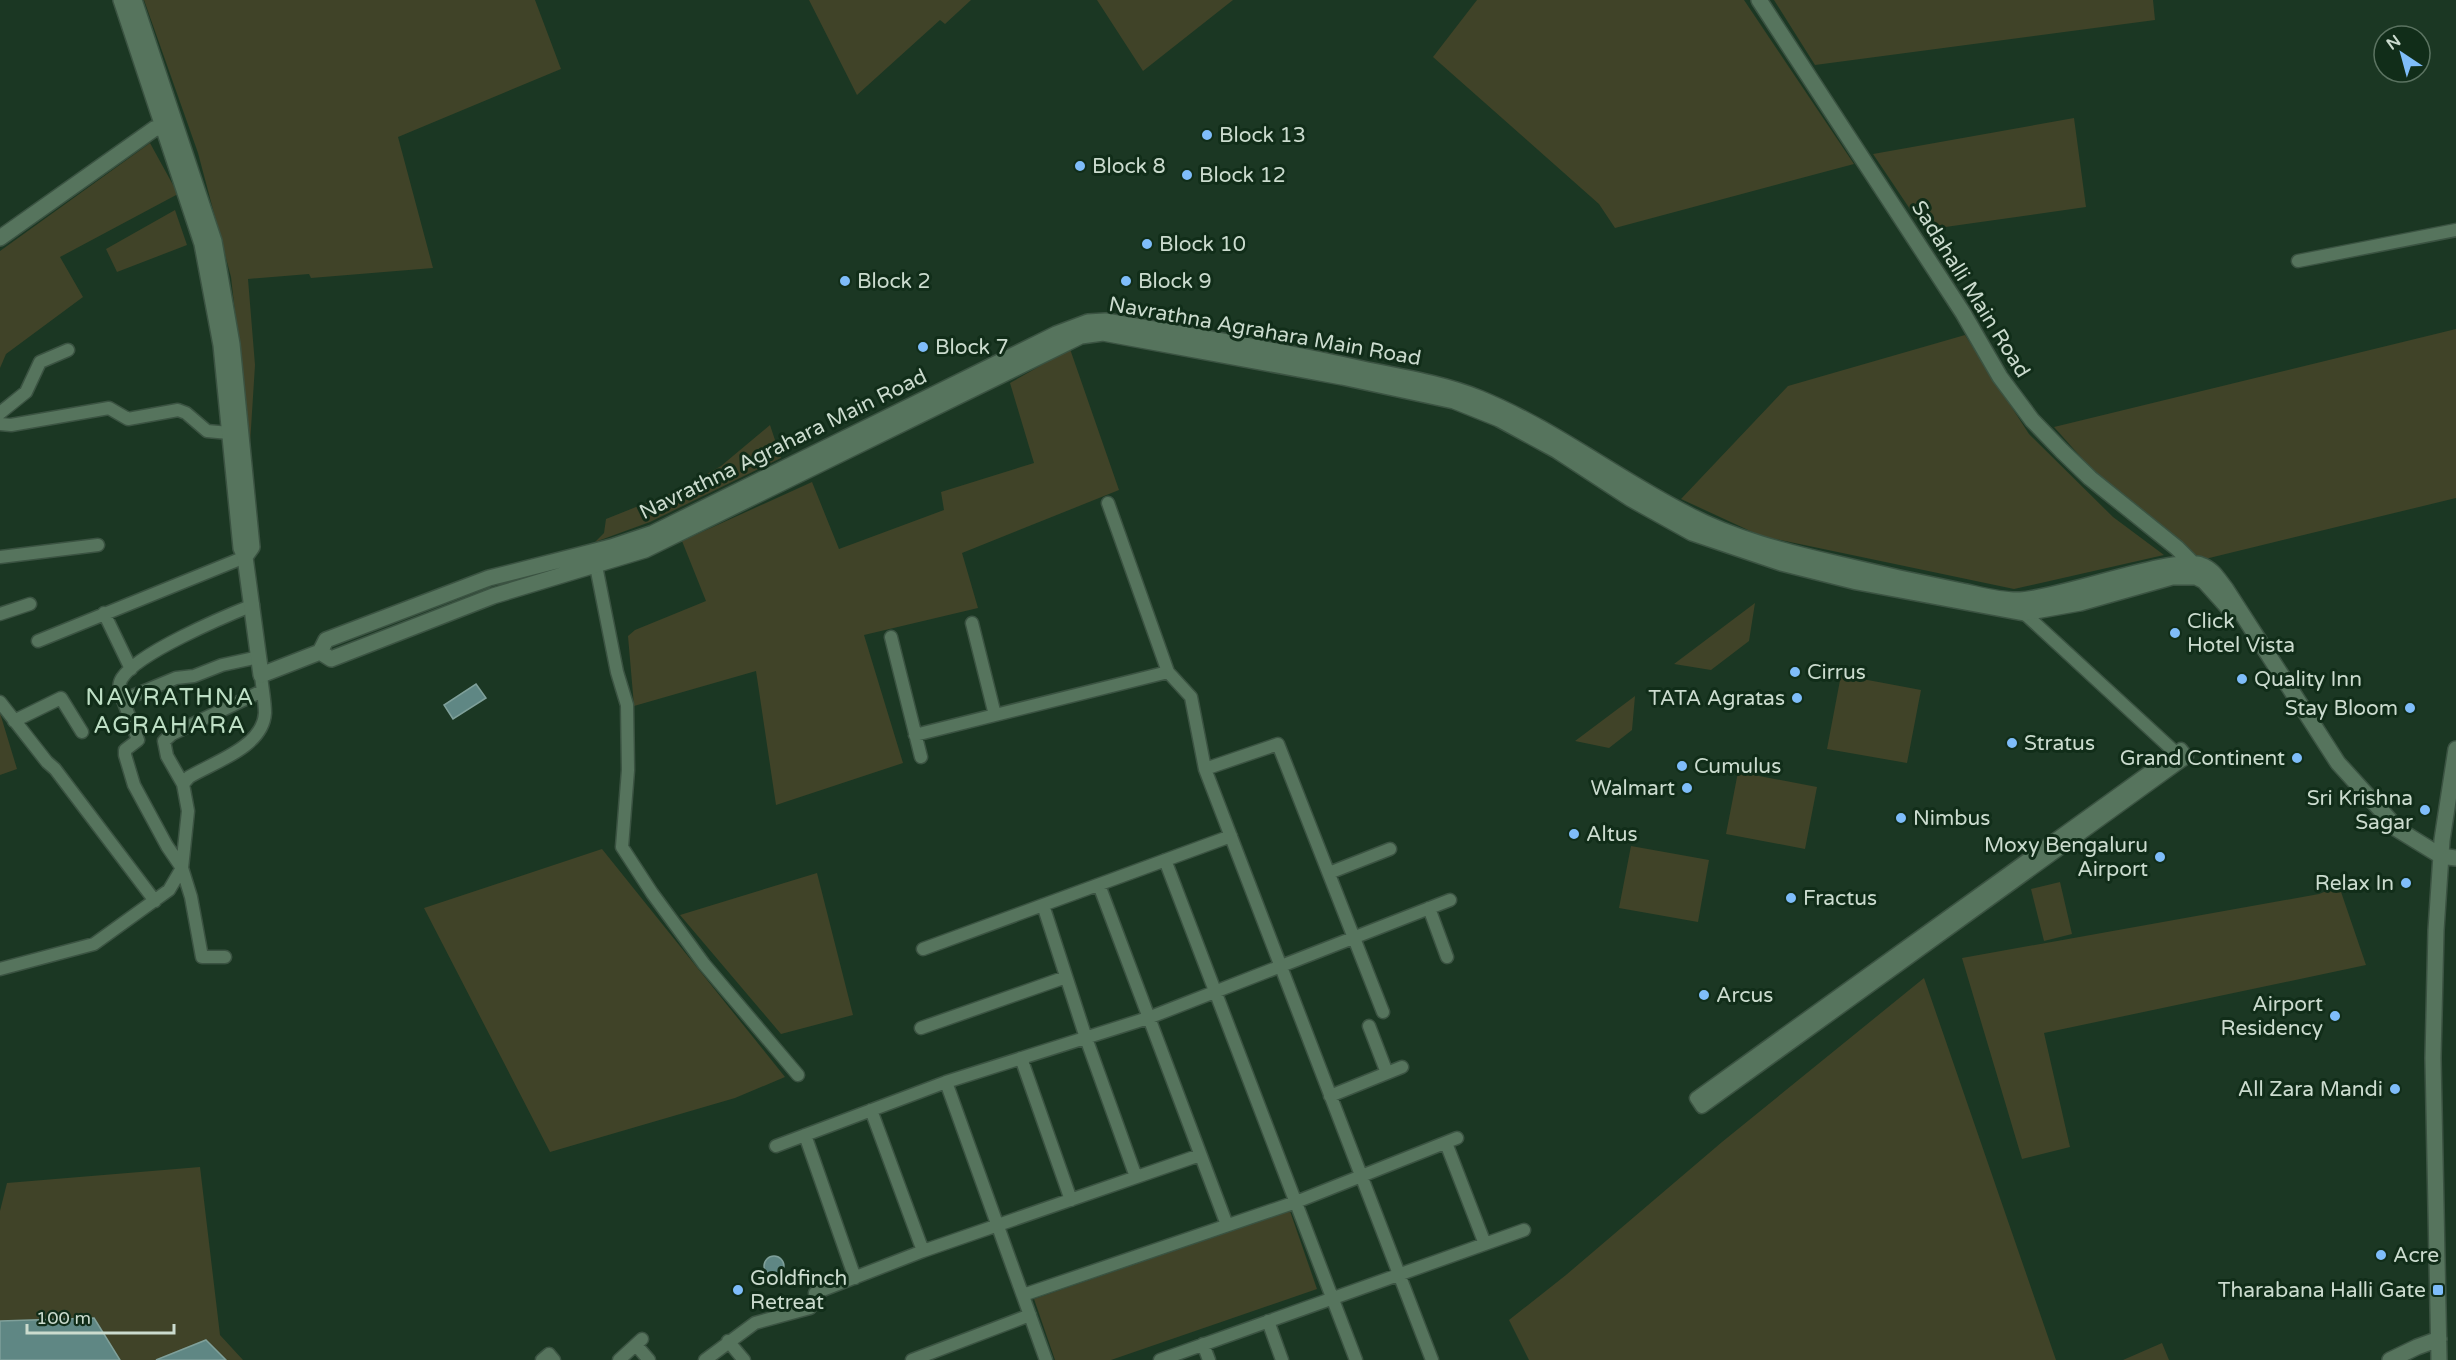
<svg xmlns="http://www.w3.org/2000/svg" width="2456" height="1360" font-family="'Varela Round',sans-serif">
<style>
.green{fill:#404328}
.water{fill:#5f8784;stroke:#7fa09a;stroke-width:1.5}
.lines{fill:none;stroke-linecap:round;stroke-linejoin:round}
.minor-casing{stroke:#3b5342;stroke-width:15}
.tertiary-casing{stroke:#3b5342;stroke-width:18}
.minor{stroke:#56745d;stroke-width:12}
.tertiary{stroke:#56745d;stroke-width:15}
.poi-dot{fill:#7fbdfa;stroke:#112d19;stroke-width:2}
.labels{text-anchor:middle;stroke-width:6;stroke-linejoin:round;paint-order:stroke}
.poi-label{font-size:21px;fill:#cbdbce;stroke:#112d19;text-anchor:start}
.street-label{font-size:21px;fill:#cbdbce;stroke:#112d19}
.quarter-label{font-size:24px;letter-spacing:1.5px;fill:#bedfc5;stroke:#112d19}
</style>
<rect width="100%" height="100%" fill="#1b3723"/>
<path class="green" d="M144,0H535L561,69L398,137L433,268L311,278L309,274L248,279L255,365L250,444L231,277L198,153Z
M809,0H971L945,24L940,20L857,95Z
M1097,0H1233L1143,71Z
M1477,0H1744L1854,164L1615,228L1599,204L1433,57Z
M1774,0H2153L2155,20L1815,65Z
M2074,118L2086,207L1924,230L1873,154Z
M150,143L178,194L60,257L83,297L6,354L0,368V251Z
M175,210L187,245L117,272L106,249Z
M2456,329V498L2201,560L2095,473L2054,427Z
M1965,335L2029,434L2113,517L2164,555L2014,589L1761,536L1681,499L1788,386Z
M1070,349L1119,490L962,553L978,608L864,635L903,763L776,805L756,671L634,706L628,636L635,630L706,601L682,541L812,482L839,549L944,510L941,492L1034,463L1010,383Z
M770,425L781,458L650,522L595,542L604,533L606,519L681,489L721,466Z
M1755,603L1749,641L1711,670L1674,664Z
M1841,675L1921,690L1907,763L1827,749Z
M1635,696L1632,730L1609,748L1575,741Z
M0,713L17,769L0,775Z
M1738,772L1817,787L1805,849L1726,834Z
M1631,846L1709,860L1698,922L1619,908Z
M602,849L785,1077L735,1098L550,1152L424,908Z
M817,873L853,1015L781,1034L680,915Z
M2060,882L2072,934L2044,941L2031,889Z
M2339,886L2366,965L2044,1033L2070,1147L2022,1159L1962,958L2319,894Z
M1924,978L2056,1360H1529L1509,1320L1566,1275L1722,1142Z
M200,1167L220,1335L243,1360H0V1211L7,1183Z
M1290,1211L1317,1289L1111,1360H1055L1034,1299Z
M2162,1343L2169,1360H2123Z"/>
<path class="water" d="M476,684L486,698L453,719L444,705Z
M764 1266a10 10 0 1 1 20 0a10 10 0 1 1-20 0Z
M94,1318L120,1360H0V1321Z
M206,1340L226,1360H156Z"/>
<g class="lines">
<defs>
<path id="minor" d="M2298,261L2456,230
M0,413L26,392L40,362L68,350
M0,424L11,425L109,408L128,419L178,410L186,413L207,431L229,433
M1108,503L1168,672L1191,697L1205,769L1432,1360
M0,557L98,545
M596,566L617,672L627,705L628,770L622,847L652,893L704,964L798,1075
M253,605C223,617 138,653 122,678C117,686 120,692 123,700L176,678L194,676L222,665L259,657
M104,613L131,669
M2024,613L2176,753
M0,614L30,604
M972,623L995,715
M891,637L921,757
M38,641L245,557
M123,700L138,740L125,750V755L134,785L167,846L182,868L191,897L202,957H225
M0,702L47,762L55,769L155,901
M14,721L61,698L82,732
M915,735L1168,672
M2181,749L2187,757L1702,1107L1696,1098Z
M1205,769L1278,744L1383,1012
M183,784L167,756L164,741L172,734L262,691
M1165,860L1356,1360
M1329,873L1390,849
M1099,885L1227,1225
M1043,905L1086,1038L1136,1177
M1429,908L1447,957
M923,949L1231,836
M0,969L94,944L169,890L182,868L188,811L183,784L189,777C214,762 263,747 265,713C265,701 262,687 261,675
M1369,1026L1387,1073
M921,1028L1066,977
M1021,1058L1071,1200
M946,1082L1046,1360
M1330,1096L1402,1067
M871,1110L923,1251
M805,1135L855,1278
M1446,1143L1485,1244
M776,1146L946,1082L1148,1018L1450,900
M815,1293L923,1251L1200,1155
M1023,1295L1296,1202L1457,1138
M1268,1321L1282,1360
M728,1341L744,1360
M1203,1344L1209,1360
M636,1345L649,1360
M542,1360L549,1354L554,1360
M619,1360L642,1339
M705,1360L755,1323L810,1308
M912,1360L1030,1315
M1160,1360L1524,1230"/>
<path id="tertiary" d="M121,0L202,244L221,345L241,548L245,557L261,675L320,652L326,640L489,578L611,547L653,533L1056,334L1088,322L1105,321C1191,335 1278,350 1363,369C1401,377 1442,383 1479,398C1553,428 1616,478 1687,514C1734,539 1787,552 1839,564C1880,574 1921,583 1962,591C1981,595 2001,601 2020,600C2061,598 2174,555 2201,565C2213,569 2218,579 2226,589L2338,763L2398,829
M134,0L214,241L232,344L252,547L245,557
M1759,0L1963,313L2000,377L2032,420L2062,451L2090,478L2177,548L2191,562L2196,577L2204,581L2231,611
M0,238L154,129L171,124
M320,652L331,659L493,596L645,550L1081,336L1103,333L1342,377L1454,401L1499,419L1556,450L1631,499L1692,533L1781,563L1857,582L2024,613L2080,603L2172,577H2196
M2389,824L2441,856L2456,858
M2390,1360L2417,1347L2439,1339
M2439,1360L2433,1058L2436,930L2442,840L2456,749"/>
</defs>
<use href="#minor" class="minor-casing"/>
<use href="#tertiary" class="tertiary-casing"/>
<use href="#minor" class="minor"/>
<use href="#tertiary" class="tertiary"/>
</g>
<g class="poi-dot">
<circle cx="1207" cy="135" r="6"/>
<circle cx="1080" cy="166" r="6"/>
<circle cx="1187" cy="175" r="6"/>
<circle cx="1147" cy="244" r="6"/>
<circle cx="845" cy="281" r="6"/>
<circle cx="1126" cy="281" r="6"/>
<circle cx="923" cy="347" r="6"/>
<circle cx="2175" cy="633" r="6"/>
<circle cx="1795" cy="672" r="6"/>
<circle cx="2242" cy="679" r="6"/>
<circle cx="1797" cy="698" r="6"/>
<circle cx="2410" cy="708" r="6"/>
<circle cx="2012" cy="743" r="6"/>
<circle cx="2297" cy="758" r="6"/>
<circle cx="1682" cy="766" r="6"/>
<circle cx="1687" cy="788" r="6"/>
<circle cx="2425" cy="810" r="6"/>
<circle cx="1901" cy="818" r="6"/>
<circle cx="1574" cy="834" r="6"/>
<circle cx="2160" cy="857" r="6"/>
<circle cx="2406" cy="883" r="6"/>
<circle cx="1791" cy="898" r="6"/>
<circle cx="1704" cy="995" r="6"/>
<circle cx="2335" cy="1016" r="6"/>
<circle cx="2395" cy="1089" r="6"/>
<circle cx="2381" cy="1255" r="6"/>
<circle cx="738" cy="1290" r="6"/>
<rect x="2432" y="1284" width="12" height="12" rx="3"/>
</g>
<g class="labels">
<g class="poi-label">
<text x="1219" y="142">Block 13</text>
<text x="1092" y="173">Block 8</text>
<text x="1199" y="182">Block 12</text>
<text x="1159" y="251">Block 10</text>
<text x="857" y="288">Block 2</text>
<text x="1138" y="288">Block 9</text>
<text x="935" y="354">Block 7</text>
<text x="2187" y="628">Click<tspan x="2187" dy="24">Hotel Vista</tspan></text>
<text x="1807" y="679">Cirrus</text>
<text x="2254" y="686">Quality Inn</text>
<text x="1785" y="705" text-anchor="end">TATA Agratas</text>
<text x="2398" y="715" text-anchor="end">Stay Bloom</text>
<text x="2024" y="750">Stratus</text>
<text x="2285" y="765" text-anchor="end">Grand Continent</text>
<text x="1694" y="773">Cumulus</text>
<text x="1675" y="795" text-anchor="end">Walmart</text>
<text x="2413" y="805" text-anchor="end">Sri Krishna<tspan x="2413" dy="24">Sagar</tspan></text>
<text x="1913" y="825">Nimbus</text>
<text x="1586" y="841">Altus</text>
<text x="2148" y="852" text-anchor="end">Moxy Bengaluru<tspan x="2148" dy="24">Airport</tspan></text>
<text x="2394" y="890" text-anchor="end">Relax In</text>
<text x="1803" y="905">Fractus</text>
<text x="1716" y="1002">Arcus</text>
<text x="2323" y="1011" text-anchor="end">Airport<tspan x="2323" dy="24">Residency</tspan></text>
<text x="2383" y="1096" text-anchor="end">All Zara Mandi</text>
<text x="2393" y="1262">Acre</text>
<text x="750" y="1285">Goldfinch<tspan x="750" dy="24">Retreat</tspan></text>
<text x="2426" y="1297" text-anchor="end">Tharabana Halli Gate</text>
</g>
<g class="street-label">
<text transform="translate(1971 289) rotate(58)" y="7">Sadahalli Main Road</text>
<text transform="translate(1265 331) rotate(10)" y="7">Navrathna Agrahara Main Road</text>
<text transform="translate(783 444) rotate(-26)" y="7">Navrathna Agrahara Main Road</text>
</g>
<g class="quarter-label">
<text x="170" y="705">NAVRATHNA<tspan x="170" dy="28">AGRAHARA</tspan></text>
</g>
</g>
<g transform="translate(2402 54) rotate(324)"><circle r="28" fill="#112d19" stroke="#5b7361" stroke-width="1.5"/>
<path d="M0-4.5L10 22L0 15L-10 22Z" fill="#7fbdfa"/>
<text y="-9" font-size="16" font-weight="bold" text-anchor="middle" fill="#cbdbce">N</text>
</g>
<path d="M27 1324v9h147v-9" fill="none" stroke="#cbdbce" stroke-width="3"/>
<text x="36" y="1324" font-size="18" fill="#cbdbce" stroke="#112d19" stroke-width="4.5" paint-order="stroke">100 m</text>
</svg>
